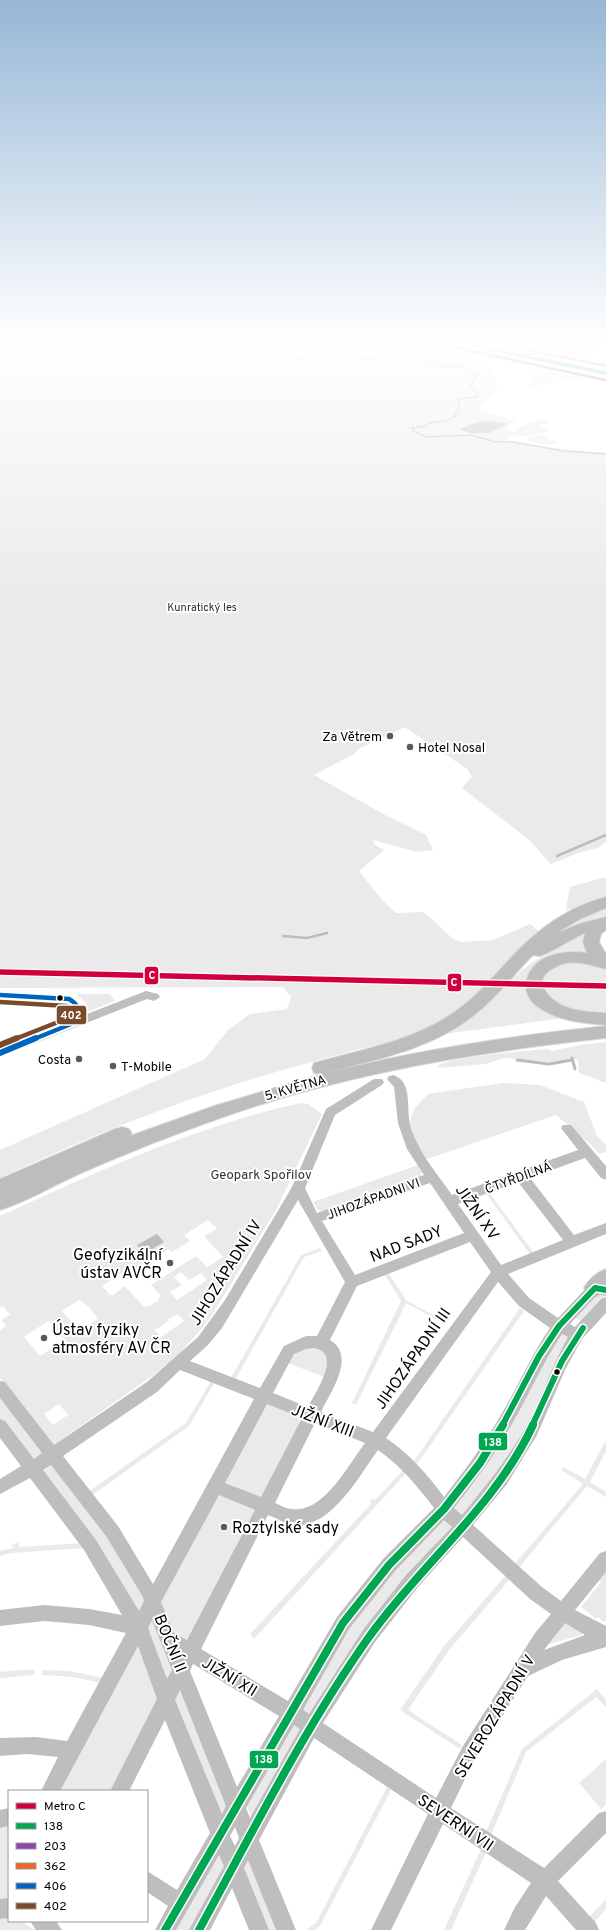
<svg xmlns="http://www.w3.org/2000/svg" width="606" height="1930" font-family="Overpass,sans-serif">
<style>
.green{fill:#eaeaea;fill-rule:evenodd}
.water{fill:#bcbcbc}
.lines{fill:none;stroke-linecap:round;stroke-linejoin:round}
.stream-far2{stroke:#bcbcbc;stroke-width:1.5}
.stream-far1{stroke:#bcbcbc;stroke-width:2.5}
.stream{stroke:#bcbcbc;stroke-width:3}
.major-casing{stroke:#dbdbdb;stroke-width:2}
.highway-casing{stroke:#dbdbdb;stroke-width:2}
.minor{fill:#bebebe;fill-rule:evenodd}
.major{fill:#bdbdbd;fill-rule:evenodd}
.highway{fill:#bdbdbd;fill-rule:evenodd}
.bus-1-far2-casing{stroke:#fff;stroke-width:4}
.bus-1-far1-casing{stroke:#fff;stroke-width:9}
.bus-1-casing{stroke:#fff;stroke-width:11}
.bus-2-casing{stroke:#fff;stroke-width:4}
.bus-3-casing{stroke:#fff;stroke-width:4}
.bus-4-far1-casing{stroke:#fff;stroke-width:8}
.bus-4-casing{stroke:#fff;stroke-width:9}
.bus-5-far1-casing{stroke:#fff;stroke-width:8}
.bus-5-casing{stroke:#fff;stroke-width:9}
.bus-1-far2{stroke:#00a651;stroke-width:2.5}
.bus-1-far1{stroke:#00a651;stroke-width:6}
.bus-1{stroke:#00a651;stroke-width:8}
.bus-2{stroke:#8e44ad;stroke-width:2.5}
.bus-3{stroke:#f26522;stroke-width:2.5}
.bus-4-far1{stroke:#0065bd;stroke-width:4.5}
.bus-4{stroke:#0065bd;stroke-width:6}
.bus-5-far1{stroke:#7a4b2a;stroke-width:4.5}
.bus-5{stroke:#7a4b2a;stroke-width:6}
.metro-1-casing{stroke:#fff;stroke-width:8}
.metro-1{stroke:#cf003d;stroke-width:5.5}
.poi-dot{fill:#595959;stroke:#fff;stroke-width:1.5}
.bus-dot{fill:#000;stroke:#fff;stroke-width:1.5}
.labels{text-anchor:middle;stroke-width:4;stroke-linejoin:round;paint-order:stroke}
.far-park-label{font-size:11px;fill:#2f2f2f;stroke:#fff}
.poi-label{font-size:13px;fill:#000;stroke:#fff;text-anchor:end}
.street-label{font-size:13px;fill:#000;stroke:#fff}
.park-label{font-size:13px;fill:#2f2f2f;stroke:#fff}
.near-street-label{font-size:16px;fill:#000;stroke:#fff}
.near-poi-label{font-size:16px;fill:#000;stroke:#fff;text-anchor:start}
.line-badge{stroke:#fff;stroke-width:1.5}
.badge-label{font-size:11px;text-anchor:middle;font-weight:bold;fill:#fff}
</style>
<rect width="100%" height="100%" fill="#fff"/>
<path class="green" d="M0,340H56L65,346L113,347L153,340L254,343L268,340L310,346L354,343L440,347L470,353L489,367L498,387L477,410L517,421L505,427L513,432C516,427 538,420 544,420C545,420 549,423 550,423L540,425L549,431L522,437L515,435L507,439L509,441L534,446L606,453V842L598,848L581,852L551,864L527,838L462,788L472,777L467,769L405,727L360,748L354,754L314,775L385,815L426,835L433,850L417,852L373,840L374,844L384,850L359,871L383,901L396,913L424,912L452,938L461,942L493,940L530,924L540,932C512,959 482,995 450,1017C422,1036 388,1042 356,1050C325,1058 293,1067 262,1076C172,1103 85,1138 0,1178V1150L205,1059L228,1030L250,1014L287,1009L291,997L283,987L0,988ZM493,421L508,422L490,433H478L462,428L472,424Z
M545,340H606V344L582,358L598,360L589,366L543,355L538,352V347Z
M534,363H537L598,375L531,387L528,365Z
M543,435L559,444H540L525,439Z
M606,877V897L576,910L566,909L570,887Z
M606,906V917L553,936L571,923Z
M582,935L584,936V941L588,954L530,972L564,1018L443,1034L534,961Z
M577,960L601,966L606,969V1014H592L560,1007L540,988L544,970L548,967Z
M77,994H110L115,1001L89,1011L86,1003Z
M606,1042V1083L579,1073L578,1061L575,1059L551,1062L504,1058L486,1064L439,1068L438,1066C446,1057 531,1050 548,1049L552,1051L581,1045Z
M503,1083L540,1085L584,1102L597,1136L606,1145V1152L599,1154L591,1145L556,1115L427,1159L417,1145L410,1123L414,1109L428,1094Z
M301,1103L308,1104L322,1114L276,1210L212,1315L200,1331L177,1356L152,1376L52,1446L0,1378V1330L6,1326L1,1320L10,1315L3,1306L0,1308V1216C97,1172 196,1126 301,1103ZM208,1220L217,1229L204,1236L223,1257L207,1267L196,1256L151,1285L161,1296L158,1298L159,1300L148,1307L147,1306L144,1307L125,1286L113,1295H110L102,1286L128,1269L134,1276L153,1264L150,1261L154,1258L156,1259L168,1249L172,1252L190,1241L184,1235ZM181,1272L189,1280L201,1273L207,1280L177,1300L170,1292L182,1285L174,1277ZM79,1300L89,1307L98,1319L79,1331L62,1311ZM178,1314L184,1321L161,1337L155,1330L167,1322L168,1319H171L170,1318ZM48,1321L53,1324L64,1339L65,1344L60,1346L57,1345L40,1356L24,1337ZM59,1404L68,1415L53,1425L44,1414Z
M418,1165L422,1171L421,1177L324,1212L318,1210L313,1202Z
M488,1191L527,1244L534,1253L530,1254L485,1192Z
M320,1248L322,1251L304,1257L235,1380L231,1378L301,1255Z
M389,1274L406,1300L447,1323L445,1324L406,1303L356,1405L352,1403L401,1301L385,1275Z
M600,1293L605,1295L602,1300L575,1327L580,1321L575,1317L566,1325L586,1301Z
M520,1308L524,1311L417,1464L414,1461Z
M562,1330L570,1338C551,1372 535,1409 516,1444C501,1471 481,1494 462,1519L451,1509L483,1470L506,1434Z
M310,1347L321,1349L328,1359L324,1377L288,1363L293,1354Z
M211,1381L215,1382L189,1426L91,1496L88,1492L186,1423Z
M0,1392L47,1453L32,1462L0,1419Z
M267,1403L303,1417L262,1499L224,1482Z
M606,1440V1451L590,1482L606,1492V1497L587,1486L517,1570L513,1566L583,1484L561,1470L563,1467L585,1479Z
M51,1465L108,1532L147,1596L139,1612L43,1471Z
M405,1468L408,1471L254,1639L250,1634L371,1504L370,1502L372,1498L375,1500Z
M218,1494L256,1511L189,1641L173,1633L160,1601Z
M444,1518L454,1527L310,1717L298,1713L328,1657L389,1574Z
M18,1542L20,1547L83,1543L86,1548L11,1553L0,1556V1551L13,1548L12,1545Z
M606,1572V1619L604,1622L598,1617L596,1619L581,1607L601,1582L599,1580Z
M506,1575L510,1579L449,1650L408,1710L462,1745L460,1749L400,1710L444,1646Z
M150,1615L176,1666L166,1684L143,1630Z
M563,1620L582,1632V1635L549,1644L546,1640Z
M137,1645H139L160,1697L110,1791H58Z
M22,1670H35L34,1675L0,1678V1672Z
M43,1670L69,1671L104,1678L101,1683L74,1677L42,1675Z
M178,1687H183L230,1799L221,1817L170,1702Z
M597,1689L606,1700V1707L596,1697L526,1752L491,1835L486,1832L522,1749Z
M291,1720L302,1727L253,1820L246,1805Z
M606,1759V1805L601,1809L579,1783Z
M388,1785L392,1788L320,1926L315,1930H306L316,1923Z
M9,1823V1889L6,1900L0,1902V1825Z
M482,1847L487,1850L451,1930H444Z
M217,1850L227,1864L191,1930H172Z
M250,1859L279,1930H267L242,1868L243,1861Z
M606,1899V1909L593,1924L588,1918Z
M0,1918H9V1921H21L35,1930H0Z"/>
<path class="water" d="M487,421L508,423L490,433H469L460,429L472,424Z
M157,1234L164,1242L144,1254L137,1245Z"/>
<g class="lines">
<path class="stream-far2" d="M42,340L53,342L56,346L85,350L103,356L150,353L198,355L216,348L241,346L260,351L286,354L298,359L342,356L362,359L396,358L449,367L459,365L469,370L471,374L478,375L470,386L479,396C472,400 464,396 458,401L460,406L458,411L455,412L456,416L446,421L429,423L425,426L412,428L413,431L426,437L470,435L496,442H513L564,451L606,454"/>
<path class="stream-far1" d="M557,856L606,835
M283,936L307,938L327,933"/>
<path class="stream" d="M572,1058L575,1069
M517,1060L549,1064L572,1060"/>
<defs>
<path id="major" d="M451,340H461L606,371V375L498,353L452,341Z"/>
<path id="highway" d="M606,897V908L580,919L557,933L582,923L606,917V930L601,934L599,942L606,954V969C593,966 581,961 567,963C560,964 556,967 550,970C530,984 554,1004 569,1008C581,1012 594,1012 606,1013V1025C582,1023 558,1021 538,1007C518,993 525,968 545,958C558,952 574,951 587,953L583,942L585,933C575,937 545,956 539,956C538,956 534,955 533,955C512,976 494,1001 469,1019C426,1051 372,1060 322,1074C416,1050 510,1036 606,1026V1038C477,1052 349,1073 226,1116C177,1133 129,1152 81,1173C54,1185 28,1201 0,1210V1179L115,1129L122,1127L129,1129L132,1134L130,1136L214,1106L321,1074L314,1073L312,1068L314,1063C363,1049 414,1041 456,1011C476,997 492,978 508,961C535,931 567,907 606,897Z
M606,1269V1291L595,1297L587,1294L584,1288C589,1279 596,1273 606,1269Z"/>
</defs>
<use href="#major" class="major-casing"/>
<use href="#highway" class="highway-casing"/>
<path class="minor" d="M508,340L532,343L536,340H541L536,345L537,358L534,360L531,358L530,346Z
M146,991L158,994L160,997L154,1001L147,999L0,1057V1048Z
M393,1075C413,1081 406,1107 410,1124C417,1151 437,1173 452,1195L578,1150L561,1128L563,1125H571L606,1166V1180L601,1178L585,1158L530,1178L574,1235L606,1223V1234L508,1274L529,1298L558,1318L590,1284L595,1282L606,1284V1296L598,1294L570,1324L575,1327L601,1299L606,1297V1313L582,1339L565,1370L537,1435L507,1484L473,1525L542,1587L561,1601L600,1553L606,1551V1572L575,1610L606,1626V1647L562,1660L528,1676L475,1758L451,1808L544,1868L599,1813L606,1811V1833L558,1881L596,1923L599,1930H576L546,1896L525,1930H504L515,1907L531,1883L443,1824L391,1930H371L428,1814L314,1738L259,1840L296,1930H276L248,1860L244,1868L269,1930H249L232,1888L210,1930H189L224,1866L219,1855L176,1930H155L168,1906L147,1892V1871L177,1890L210,1833L165,1720L129,1791H110L157,1699L138,1646L60,1791H41L58,1757L27,1754L0,1756V1738L36,1737L67,1741L126,1633L89,1625L44,1621L0,1626V1610L44,1605L89,1609L122,1615L84,1550L30,1478L0,1494V1479L21,1466L0,1438V1419L5,1421L34,1459L42,1453L0,1398V1381L5,1382L54,1445L147,1382L198,1337L225,1300L292,1187L326,1109L374,1079H382L384,1082L382,1085L335,1115L305,1188L317,1213L424,1175L407,1149L398,1123L394,1087L387,1079L389,1076ZM518,1182L563,1240L501,1265L458,1204ZM430,1183L464,1233L355,1275L322,1221ZM298,1200L345,1282L317,1336H306L284,1346L260,1388L190,1361L208,1345L222,1328ZM470,1242L491,1272L373,1432L321,1412C330,1393 357,1356 330,1340L357,1286ZM498,1282L519,1306L550,1328C531,1355 519,1385 502,1413C485,1443 465,1470 444,1497C427,1474 410,1454 386,1438ZM562,1334L568,1337C552,1366 542,1397 526,1426C509,1458 485,1487 462,1515L454,1508C476,1480 496,1453 513,1422C530,1393 543,1362 562,1334ZM314,1348C343,1353 315,1393 308,1407L273,1393L294,1354L306,1349ZM180,1370L254,1399L153,1584L118,1526L63,1456L157,1392ZM267,1404L302,1418L261,1497L225,1483ZM315,1423L365,1443C349,1464 323,1514 292,1509C286,1509 280,1505 275,1503ZM378,1450C401,1466 417,1486 434,1508L383,1559L337,1617L288,1701L201,1649L268,1515C276,1518 284,1523 291,1525C330,1531 359,1476 378,1450ZM51,1465L106,1536L143,1597L144,1601L139,1611L96,1540L43,1470ZM219,1495L255,1510L187,1640L174,1633L161,1602ZM444,1520L452,1527L406,1575L363,1630L309,1714L303,1710L349,1629L395,1571ZM463,1537L530,1599L551,1614L535,1633L463,1746L436,1798L323,1723L375,1642L418,1587ZM152,1620L172,1670L167,1679L148,1628ZM565,1623L585,1635L544,1650ZM193,1664L279,1716L237,1787L190,1671ZM180,1690L226,1806L222,1814L175,1700ZM294,1725L300,1729L250,1818L246,1808ZM235,1827L239,1838L235,1846L230,1836Z
M9,1808V1826L0,1828V1810Z
M9,1898V1918L0,1919V1899Z
M30,1921H56L62,1930H36Z"/>
<use href="#major" class="major"/>
<use href="#highway" class="highway"/>
<defs>
<path id="bus-1-far2" d="M454,340L498,351L606,373"/>
<path id="bus-1-far1" d="M502,1426L539,1356L559,1326L595,1288L606,1290
M532,1426L562,1361L583,1328"/>
<path id="bus-1" d="M165,1930L343,1623L389,1565L444,1509L480,1463L503,1425
M199,1930C253,1831 304,1729 369,1637C421,1564 495,1507 533,1425"/>
<path id="bus-2" d="M453,347L605,380"/>
<path id="bus-3" d="M482,340L606,366"/>
<path id="bus-4-far1" d="M0,995L69,999C80,1005 79,1011 76,1022
M34,1039L76,1022"/>
<path id="bus-4" d="M0,1053L36,1038"/>
<path id="bus-5-far1" d="M0,1002L67,1006L72,1011L71,1017L15,1039"/>
<path id="bus-5" d="M0,1045L17,1038"/>
</defs>
<use href="#bus-1-far2" class="bus-1-far2-casing"/>
<use href="#bus-1-far1" class="bus-1-far1-casing"/>
<use href="#bus-1" class="bus-1-casing"/>
<use href="#bus-2" class="bus-2-casing"/>
<use href="#bus-3" class="bus-3-casing"/>
<use href="#bus-4-far1" class="bus-4-far1-casing"/>
<use href="#bus-4" class="bus-4-casing"/>
<use href="#bus-5-far1" class="bus-5-far1-casing"/>
<use href="#bus-5" class="bus-5-casing"/>
<use href="#bus-1-far2" class="bus-1-far2"/>
<use href="#bus-1-far1" class="bus-1-far1"/>
<use href="#bus-1" class="bus-1"/>
<use href="#bus-2" class="bus-2"/>
<use href="#bus-3" class="bus-3"/>
<use href="#bus-4-far1" class="bus-4-far1"/>
<use href="#bus-4" class="bus-4"/>
<use href="#bus-5-far1" class="bus-5-far1"/>
<use href="#bus-5" class="bus-5"/>
<defs>
<path id="metro-1" d="M0,972L606,986"/>
</defs>
<use href="#metro-1" class="metro-1-casing"/>
<use href="#metro-1" class="metro-1"/>
</g>
<linearGradient id="sky" x2="0" y2="1"><stop stop-color="#96b7d6"/><stop offset="0.56" stop-color="#fff"/><stop offset="1" stop-color="#fff" stop-opacity="0"/></linearGradient>
<rect width="606" height="610" fill="url(#sky)"/>
<g class="poi-dot">
<circle cx="390" cy="736" r="4"/>
<circle cx="410" cy="747" r="4"/>
<circle cx="79" cy="1059" r="4"/>
<circle cx="113" cy="1066" r="4"/>
<circle cx="170" cy="1263" r="4"/>
<circle cx="44" cy="1338" r="4"/>
<circle cx="224" cy="1527" r="4"/>
</g>
<g class="bus-dot">
<circle cx="60" cy="998" r="3.5"/>
<circle cx="557" cy="1372" r="3.5"/>
</g>
<g class="labels">
<g class="far-park-label">
<text x="202" y="611">Kunratický les</text>
</g>
<g class="poi-label">
<text x="382" y="741">Za Větrem</text>
<text x="418" y="752" text-anchor="start">Hotel Nosal</text>
<text x="71" y="1064">Costa</text>
<text x="121" y="1071" text-anchor="start">T-Mobile</text>
</g>
<g class="street-label">
<text transform="translate(295 1087) rotate(-16)" y="5">5. KVĚTNA</text>
<text transform="translate(518 1177) rotate(-20)" y="5">ČTYŘDÍLNÁ</text>
<text transform="translate(373 1198) rotate(-20)" y="5">JIHOZÁPADNI VI</text>
</g>
<g class="park-label">
<text x="261" y="1179">Geopark Spořilov</text>
</g>
<g class="near-street-label">
<text transform="translate(478 1212) rotate(55)" y="6">JIŽNÍ XV</text>
<text transform="translate(406 1243) rotate(-21)" y="6">NAD SADY</text>
<text transform="translate(225 1272) rotate(-58)" y="6">JIHOZÁPADNÍ IV</text>
<text transform="translate(412 1358) rotate(-55)" y="6">JIHOZÁPADNÍ III</text>
<text transform="translate(323 1420) rotate(21)" y="6">JIŽNÍ XIII</text>
<text transform="translate(171 1643) rotate(68)" y="6">BOČNÍ II</text>
<text transform="translate(230 1676) rotate(31)" y="6">JIŽNÍ XII</text>
<text transform="translate(494 1716) rotate(-59)" y="6">SEVEROZÁPADNÍ V</text>
<text transform="translate(456 1822) rotate(34)" y="6">SEVERNÍ VII</text>
</g>
<g class="near-poi-label">
<text x="162" y="1260" text-anchor="end">Geofyzikální<tspan x="162" dy="18">ústav AVČR</tspan></text>
<text x="52" y="1335">Ústav fyziky<tspan x="52" dy="18">atmosféry AV ČR</tspan></text>
<text x="232" y="1533">Roztylské sady</text>
</g>
</g>
<g class="line-badge">
<rect x="144" y="966" width="15" height="19" rx="4" fill="#cf003d"/>
<rect x="447" y="973" width="15" height="19" rx="4" fill="#cf003d"/>
<rect x="56" y="1005" width="31" height="20" rx="4" fill="#7a4b2a"/>
<rect x="478" y="1432" width="30" height="19" rx="4" fill="#00a651"/>
<rect x="249" y="1750" width="30" height="19" rx="4" fill="#00a651"/>
</g>
<g class="badge-label">
<text x="152" y="979">C</text>
<text x="454" y="986">C</text>
<text x="71" y="1019">402</text>
<text x="493" y="1446">138</text>
<text x="264" y="1763">138</text>
</g>
<rect x="8" y="1790" width="140" height="132" fill="#ffffff" stroke="#999999"/>
<rect x="16" y="1803" width="20" height="6" fill="#cf003d" stroke="#999999"/>
<text x="44" y="1810" font-size="12" fill="#000000">Metro C</text>
<rect x="16" y="1823" width="20" height="6" fill="#00a651" stroke="#999999"/>
<text x="44" y="1830" font-size="12" fill="#000000">138</text>
<rect x="16" y="1843" width="20" height="6" fill="#8e44ad" stroke="#999999"/>
<text x="44" y="1850" font-size="12" fill="#000000">203</text>
<rect x="16" y="1863" width="20" height="6" fill="#f26522" stroke="#999999"/>
<text x="44" y="1870" font-size="12" fill="#000000">362</text>
<rect x="16" y="1883" width="20" height="6" fill="#0065bd" stroke="#999999"/>
<text x="44" y="1890" font-size="12" fill="#000000">406</text>
<rect x="16" y="1903" width="20" height="6" fill="#7a4b2a" stroke="#999999"/>
<text x="44" y="1910" font-size="12" fill="#000000">402</text>
</svg>
